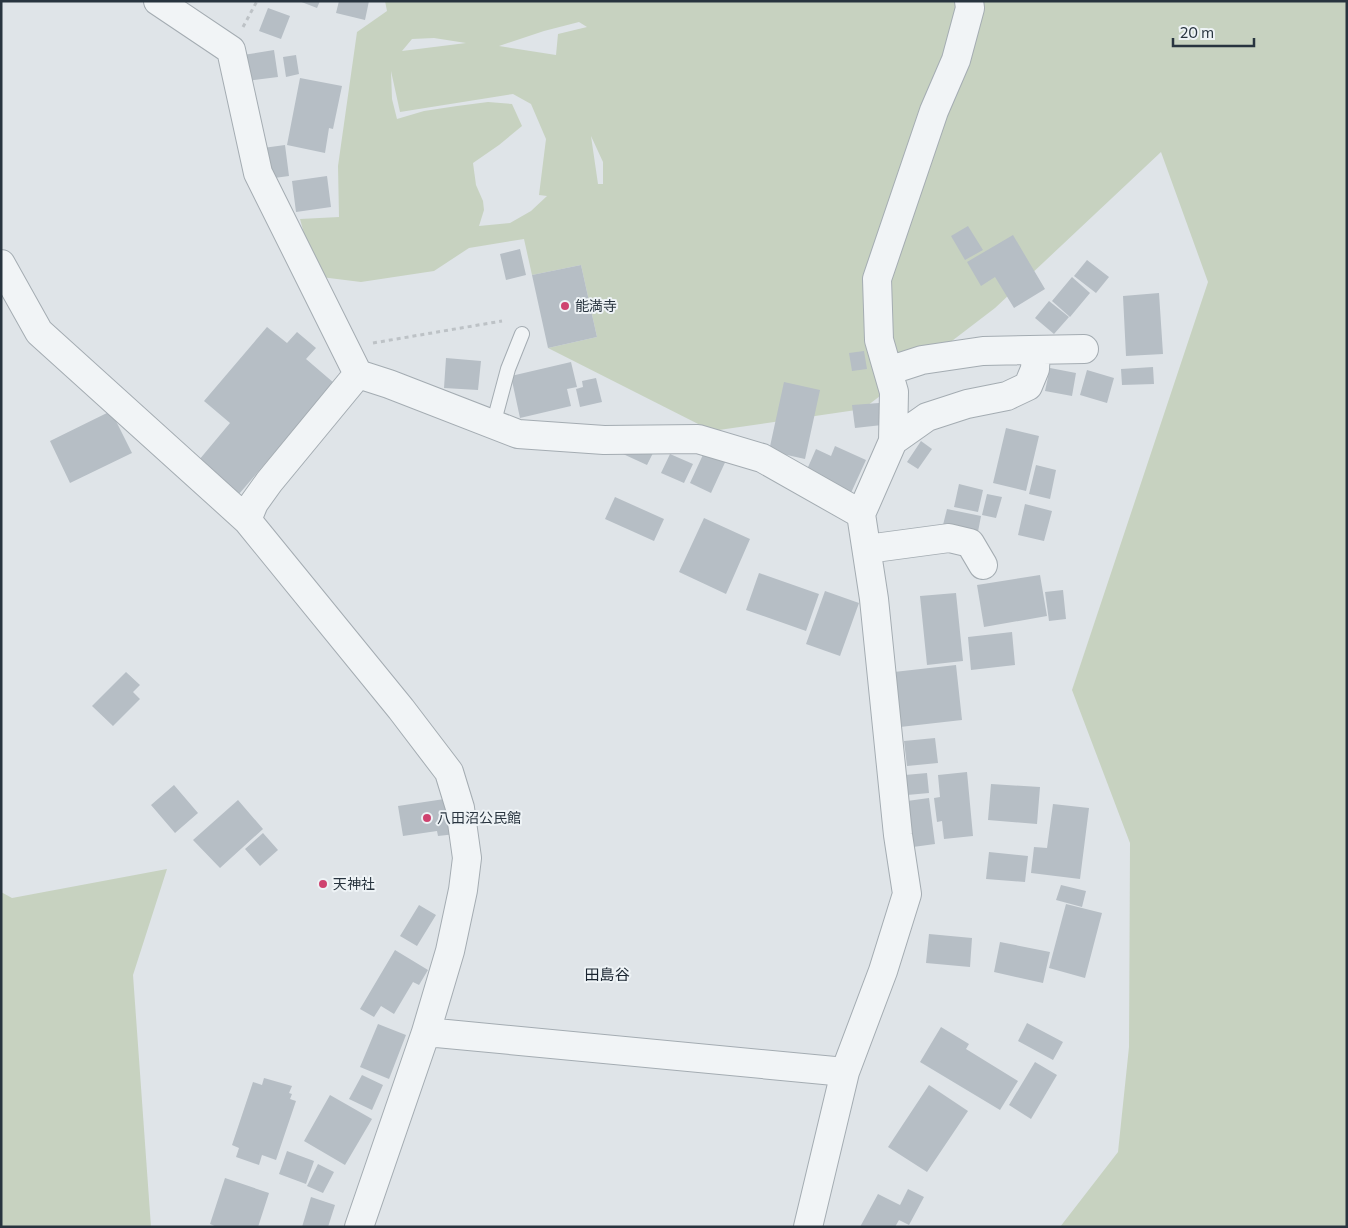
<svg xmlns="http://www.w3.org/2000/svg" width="1348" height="1228" font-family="Commissioner,'Noto Sans JP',sans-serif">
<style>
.green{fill:#c7d2c0;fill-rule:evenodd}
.building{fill:#b6bec5}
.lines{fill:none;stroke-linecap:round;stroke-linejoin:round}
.lane-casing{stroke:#a4acb2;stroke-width:16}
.street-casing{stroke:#a4acb2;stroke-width:30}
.path{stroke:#bdc2c6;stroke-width:3;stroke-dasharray:4 4;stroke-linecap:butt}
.lane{stroke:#f1f4f6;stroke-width:14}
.street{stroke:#f1f4f6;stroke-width:28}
.poi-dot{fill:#cf426f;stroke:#eef3f6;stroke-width:2}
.labels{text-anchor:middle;stroke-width:4;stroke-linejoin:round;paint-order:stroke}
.poi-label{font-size:14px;fill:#28343f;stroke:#eef3f6;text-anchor:start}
.neighbourhood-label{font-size:15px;fill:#1a2530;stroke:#eef3f6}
</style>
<rect width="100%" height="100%" fill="#dfe4e8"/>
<path class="green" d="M385,1H1347V1227H1060L1118,1152L1129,1047L1130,843L1072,690L1208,282L1161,152L995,308L863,409L712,431L548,348L597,337L581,265L532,275L524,239L469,248L434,271L361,282L321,277L308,248L300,219L339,217L338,166L357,32L387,11ZM579,22L587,27L558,34L556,55L499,46L544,31ZM434,38L466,43L402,51L412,39ZM391,71L400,112L513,94L531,104L546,139L539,195L547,196L531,211L510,223L479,226L484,210L483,201L476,185L473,163L499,145L522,126L512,104L488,102L457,106L424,111L397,119L392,99ZM591,136L603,162V184H598Z
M167,869L133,975L151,1227H1V892L12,898Z"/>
<path class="building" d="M299,1H320L317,8Z
M339,1H369L365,20L336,13Z
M268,8L290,16L281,39L259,31Z
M274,50L278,77L247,81L243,55Z
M296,55L299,74L286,77L283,57Z
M300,78L342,86L333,129L329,128L325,153L287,145Z
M285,145L289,176L267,179L263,148Z
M327,176L331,207L296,212L292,181Z
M968,226L983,250L965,260L951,236Z
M1013,235L1045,289L1014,308L995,277L981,286L967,262Z
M520,249L526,275L506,280L500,254Z
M1087,260L1109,277L1096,293L1074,276Z
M581,265L597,337L548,348L532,275Z
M1072,277L1090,293L1070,317L1052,301Z
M1159,293L1163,354L1126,356L1123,296Z
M1049,301L1069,317L1054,334L1035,318Z
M267,327L287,343L297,332L316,348L306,359L334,383L239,494L199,460L230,423L204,401Z
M864,351L867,369L852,371L849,353Z
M446,358L481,361L478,390L444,388Z
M571,362L577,387L567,389L571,406L520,418L511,376Z
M1153,367L1154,384L1122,385L1121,369Z
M1050,368L1076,373L1072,396L1045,391Z
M1087,370L1114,378L1107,403L1080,395Z
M596,378L602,402L580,407L576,389L583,387L582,381Z
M784,382L820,390L805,459L769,451Z
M879,403L882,425L855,428L852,405Z
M111,411L132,453L70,483L50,441Z
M1006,428L1039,436L1026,491L993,483Z
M628,441L653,453L647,465L623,454Z
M921,441L932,449L918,469L907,462Z
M707,446L728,456L711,493L690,483Z
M835,446L866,460L850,495L805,474L816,449L831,456Z
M670,454L693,464L684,483L661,473Z
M1036,465L1056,470L1050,499L1029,494Z
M959,484L983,490L978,512L954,507Z
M987,494L1002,497L996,518L982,515Z
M615,497L664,519L654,541L605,519Z
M1025,504L1052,511L1044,541L1018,535Z
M947,509L981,516L977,537L942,529Z
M704,518L750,539L726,594L679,572Z
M759,573L819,594L806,631L746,610Z
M1040,575L1047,616L984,627L977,585Z
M1063,590L1066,619L1049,621L1045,592Z
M825,591L859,603L840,656L806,644Z
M956,593L963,661L927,665L920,596Z
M1012,632L1015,665L971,670L968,637Z
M956,665L962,720L900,727L894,672Z
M126,672L140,685L133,692L140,699L113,726L92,706Z
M935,738L938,763L907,766L904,741Z
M967,772L973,836L944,839L942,821L937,822L934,798L940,797L938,775Z
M927,773L929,793L907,795L905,775Z
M991,784L1040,787L1037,824L988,820Z
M174,785L198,813L175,833L151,805Z
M451,798L456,834L438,836L437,831L403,836L398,806Z
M929,798L935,844L913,847L907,801Z
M238,800L263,829L220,868L193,840Z
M1053,804L1089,808L1080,879L1031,873L1034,847L1047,848Z
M263,833L278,850L260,866L245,849Z
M989,852L1028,856L1025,882L986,879Z
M1061,885L1086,891L1082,907L1056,900Z
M1066,904L1102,913L1085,978L1049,968Z
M419,905L436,915L417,946L400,936Z
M929,934L972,938L970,967L926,963Z
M1000,942L1050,952L1043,983L994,972Z
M395,950L428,970L419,985L413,982L394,1014L381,1006L374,1017L360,1009Z
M1027,1023L1063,1042L1053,1060L1018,1041Z
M378,1024L406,1035L389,1079L360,1067Z
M941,1027L969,1044L966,1049L1018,1081L1000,1110L920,1062Z
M1035,1062L1057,1075L1031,1119L1009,1105Z
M362,1075L383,1085L372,1110L349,1099Z
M264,1078L292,1086L289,1093L292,1094L290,1099L296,1101L276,1160L262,1155L259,1165L236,1157L239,1148L232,1145L253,1082L262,1085Z
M929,1085L968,1111L927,1172L888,1147Z
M330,1095L372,1119L345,1165L304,1141Z
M287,1151L314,1161L306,1184L279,1174Z
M318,1164L334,1172L323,1193L307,1186Z
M225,1178L269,1193L258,1227H217L210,1224Z
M908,1189L924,1197L909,1225L899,1220L895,1227H860L878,1194L900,1205Z
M311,1197L335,1205L328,1227H302Z"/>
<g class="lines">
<defs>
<path id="lane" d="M493,425L508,369L522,334"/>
<path id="street" d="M158,1L231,50L258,173L358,374L389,384L518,434L604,440L698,439L762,458L861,514
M1,264L39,332L247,520L401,709L449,772L460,808L467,858L463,890L450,951L426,1032L359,1227
M888,371L922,360L983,351L1084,349
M893,441L927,417L967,404L1007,396L1028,386L1035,369L1036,350
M247,520L254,503L269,482L358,374
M867,549L949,538L970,543L983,565
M426,1032L845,1072
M808,1227L845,1072L883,971L907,894L898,835L874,599L861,514L893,441L894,392L879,340L877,279L934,111L956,60L970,8L969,1"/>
</defs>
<use href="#lane" class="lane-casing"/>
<use href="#street" class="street-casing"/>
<path class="path" d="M243,27L257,1
M373,343L502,321"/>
<use href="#lane" class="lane"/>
<use href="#street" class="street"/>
</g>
<g class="poi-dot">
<circle cx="565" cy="306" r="5"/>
<circle cx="427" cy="818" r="5"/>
<circle cx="323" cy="884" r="5"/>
</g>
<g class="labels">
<g class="poi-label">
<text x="575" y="311">能満寺</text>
<text x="437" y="823">八田沼公民館</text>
<text x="333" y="889">天神社</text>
</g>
<g class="neighbourhood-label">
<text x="607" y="980">田島谷</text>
</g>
</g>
<rect width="1348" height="1228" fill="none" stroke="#28343f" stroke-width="5"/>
<path d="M1173 38v8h81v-8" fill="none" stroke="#28343f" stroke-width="2.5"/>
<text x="1180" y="38" font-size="15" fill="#28343f" stroke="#eef3f6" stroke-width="4" paint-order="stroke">20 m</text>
</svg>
